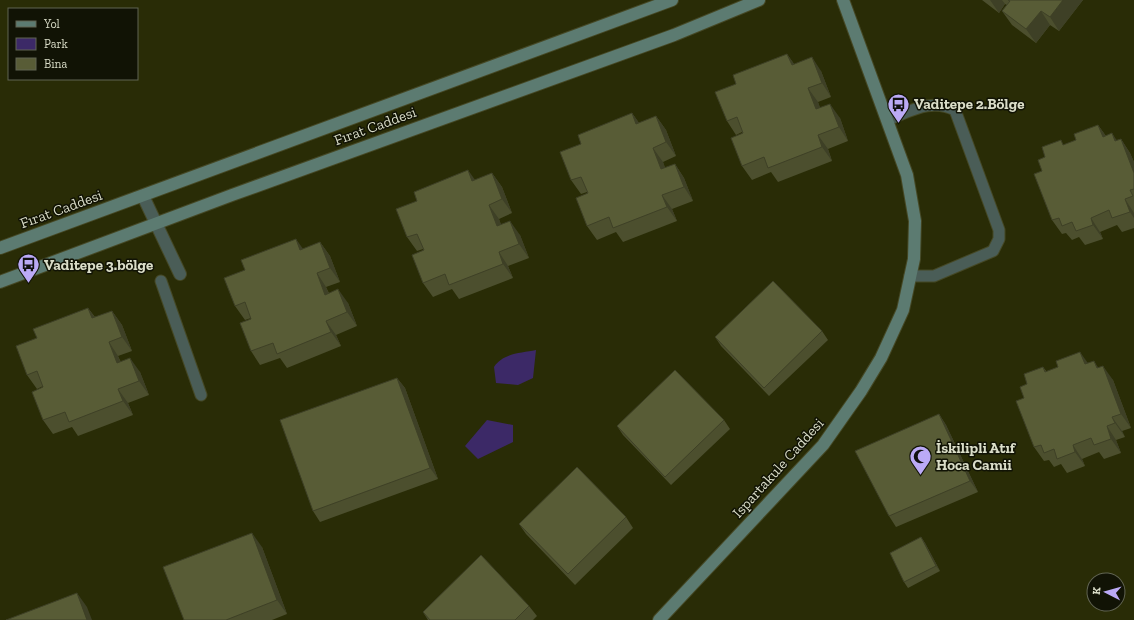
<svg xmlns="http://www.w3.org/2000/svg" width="1134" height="620" font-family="'Zilla Slab',serif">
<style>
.green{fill:#3c2967}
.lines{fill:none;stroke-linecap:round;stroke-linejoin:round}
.lane-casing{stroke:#454825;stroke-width:13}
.street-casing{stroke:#454825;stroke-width:14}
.secondary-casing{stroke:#454825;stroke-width:14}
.lane{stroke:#4a5d57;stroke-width:11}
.street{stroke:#4a5d57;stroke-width:12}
.secondary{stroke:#5c7b71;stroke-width:12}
.wall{fill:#4c4f2e}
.shaded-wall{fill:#3e4026}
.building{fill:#585c36;stroke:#3e4026}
.labels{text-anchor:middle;stroke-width:3;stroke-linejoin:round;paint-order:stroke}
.poi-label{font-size:15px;font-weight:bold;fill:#daddc8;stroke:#111305;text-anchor:start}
.street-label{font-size:15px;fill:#daddc8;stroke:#111305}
</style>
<rect width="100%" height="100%" fill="#292c06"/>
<path class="green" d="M536,350L533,378L518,385L496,383L494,367C503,353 521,353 536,350Z
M487,420L513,425V442L478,459L465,446Z"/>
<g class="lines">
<defs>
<path id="lane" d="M887,120C911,111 931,98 955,110L999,230V239L993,251L934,276H910
M161,281L201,395"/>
<path id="street" d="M143,196L180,274"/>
<path id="secondary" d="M0,248L672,0
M0,282L232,195L674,35L759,0
M659,620L823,445L861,391L881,358L903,310L914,259L915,221L907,175L843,0"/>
</defs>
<use href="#lane" class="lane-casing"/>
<use href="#street" class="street-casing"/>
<use href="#secondary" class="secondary-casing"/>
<use href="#lane" class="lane"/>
<use href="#street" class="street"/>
<use href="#secondary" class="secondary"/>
</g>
<path class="wall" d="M982,0H1083L1059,31L1050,25L1036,43L1012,25L1002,11L1007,5L1005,4L999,13Z
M787,54L794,64L821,71L831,97L818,102L820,108L840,118L848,141L828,149L832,161L778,182L771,172L752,180L742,166V132L736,135L727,121L736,84Z
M632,113L639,123L656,116L666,130L676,156L663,162L665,168L675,164L684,178L693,201L672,209L677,221L623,242L616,232L597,240L587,226V192L581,194L571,180L581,144Z
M1098,125L1106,136L1117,140L1121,139L1130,153L1134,162V228L1122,232L1117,225L1100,232L1103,239L1085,245L1079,237L1072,240L1066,233L1062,234L1052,220L1042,171L1045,157L1064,145L1076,140Z
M492,173L502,187L512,213L499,219L501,225L520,235L529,258L508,266L513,278L459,299L452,289L433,297L423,283V249L417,251L407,237L475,180Z
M320,242L330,256L340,282L326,287L329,293L348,303L357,326L336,335L341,346L287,368L280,358L260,365L251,351V318L245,320L235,306L303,249Z
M88,308L95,317L112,311L122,325L132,351L118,356L121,362L140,372L149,395L128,403L133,415L78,436L72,427L53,434L43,420V386L37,389L27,375L37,338Z
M822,331L828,340L769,396L721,346L715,337Z
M1088,363L1099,368L1113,380L1131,428L1122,431L1125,437L1116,440L1121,453L1104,459L1099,452L1082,459L1085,466L1067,473L1061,464L1054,467L1049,460L1044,461L1034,447L1024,398L1027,384L1043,367L1047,372Z
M397,378L405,388L438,479L320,522L313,511Z
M939,414L946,425L978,492L896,527L889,516Z
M724,420L730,429L671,485L623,435L617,426Z
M626,517L633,528L575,585L526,534L519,524Z
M921,537L925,543L940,571L908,588L904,582Z
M262,547L287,614L272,620H184Z
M529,606L537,616L533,620H428L423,612Z"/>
<path class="shaded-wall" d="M990,0H1002L1005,4L999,13Z
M1063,0H1083L1059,31L1050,17Z
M1041,11L1050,25L1036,43L1026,29Z
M787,54L797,68L792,65Z
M812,57L821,71L831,97L822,83Z
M808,88L818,102L826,123L816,109Z
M830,104L840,118L848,141L839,127Z
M632,113L642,127L636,124Z
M656,116L666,130L676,156L666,142Z
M1098,125L1108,139L1103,137Z
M1112,133L1121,147L1115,141Z
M818,135L828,149L832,161L822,147Z
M1121,139L1130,153L1134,162V173Z
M653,148L663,162L671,183L661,169Z
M675,164L684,178L693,201L684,187Z
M468,170L478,184L472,181Z
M492,173L502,187L512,213L502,199Z
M662,195L672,209L677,221L667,207Z
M1125,199L1134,213V218L1130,212Z
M489,205L499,219L507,240L497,226Z
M1091,218L1100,232L1103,239L1093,225Z
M510,221L520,235L529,258L519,244Z
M296,239L306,253L300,250Z
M320,242L330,256L340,282L330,268Z
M499,252L508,266L513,278L503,264Z
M317,273L326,287L335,309L325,295Z
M338,289L348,303L357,326L347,312Z
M88,308L98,322L92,318Z
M112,311L122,325L132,351L122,337Z
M326,321L336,335L341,346L331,332Z
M109,342L118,356L126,377L117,363Z
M1080,352L1090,366L1085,364Z
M130,358L140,372L149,395L139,381Z
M1094,361L1103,375L1097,368Z
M1103,366L1113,380L1131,428L1121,414Z
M397,378L405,388L438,479L430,468Z
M118,389L128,403L133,415L123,401Z
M939,414L946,425L978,492L970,481Z
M1112,417L1122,431L1125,437L1115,423Z
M1107,426L1116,440L1121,453L1111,439Z
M1073,445L1082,459L1085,466L1075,452Z
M252,533L262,547L287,614L277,600Z
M921,537L925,543L940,571L936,566Z
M77,593L87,607L92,620H87Z"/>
<path class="building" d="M1008,0H1063L1050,17L1041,11L1026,29L1002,11L1010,1Z
M787,54L792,65L812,57L822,83L808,88L816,109L830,104L839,127L818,135L822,147L768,168L764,157L742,166L731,138L743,133L737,117L727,121L715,92L736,84L733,75Z
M632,113L636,124L656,116L666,142L653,148L661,169L675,164L684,187L662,195L667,207L613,228L609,217L587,226L576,198L588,193L581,177L571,180L560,152L581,144L578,135Z
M1098,125L1103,137L1112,133L1115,141L1121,139L1134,173V189L1130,190L1133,196L1125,199L1130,212L1112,218L1109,210L1091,218L1093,225L1076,231L1072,222L1062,226L1059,218L1052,220L1034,174L1042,171L1038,160L1045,157L1042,147L1061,140L1063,145L1076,140L1074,134Z
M468,170L472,181L492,173L502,199L489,205L497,226L510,221L519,244L499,252L503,264L449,285L445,274L423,283L412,255L424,250L417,234L407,237L396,209L417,201L414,192Z
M296,239L300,250L320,242L330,268L317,273L325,295L338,289L347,312L326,321L331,332L277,354L273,343L251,351L240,323L251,319L245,302L235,306L224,278L245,270L241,260Z
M773,281L822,331L764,388L715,337Z
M88,308L92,318L112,311L122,337L109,342L117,363L130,358L139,381L118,389L123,401L69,422L65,412L43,420L32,392L43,387L37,371L27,375L16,346L37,338L33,329Z
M1080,352L1085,364L1094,361L1097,368L1103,366L1121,414L1112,417L1115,423L1107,426L1111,439L1094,445L1091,438L1073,445L1075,452L1057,459L1054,449L1044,453L1041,445L1034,447L1016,401L1024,398L1020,387L1027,384L1024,374L1043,367L1045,372L1058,367L1056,361Z
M675,370L724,420L665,477L617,426Z
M397,378L430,468L313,511L280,420Z
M939,414L970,481L889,516L855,451Z
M577,467L626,517L568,574L519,524Z
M252,533L277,600L226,620H184L163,567Z
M921,537L936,566L904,582L890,553Z
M481,555L529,606L515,620H430L423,612Z
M77,593L87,620H6Z"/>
<defs>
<symbol id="bus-pin" viewBox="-11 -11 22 30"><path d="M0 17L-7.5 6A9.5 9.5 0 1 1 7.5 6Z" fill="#bbaaf6" stroke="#111305"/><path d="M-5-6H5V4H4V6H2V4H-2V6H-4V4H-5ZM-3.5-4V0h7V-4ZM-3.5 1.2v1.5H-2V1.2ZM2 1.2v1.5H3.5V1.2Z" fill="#111"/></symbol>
<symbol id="mosque-pin" viewBox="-11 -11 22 30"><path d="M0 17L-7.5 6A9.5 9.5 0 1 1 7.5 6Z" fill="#bbaaf6" stroke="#111305"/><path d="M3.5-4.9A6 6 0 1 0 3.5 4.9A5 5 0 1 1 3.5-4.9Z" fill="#111"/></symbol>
</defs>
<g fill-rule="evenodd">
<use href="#bus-pin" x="886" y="92" width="25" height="34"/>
<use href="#bus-pin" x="16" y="252" width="25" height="34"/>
<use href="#mosque-pin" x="908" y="444" width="25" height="34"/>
</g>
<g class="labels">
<g class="poi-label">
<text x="914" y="109">Vaditepe 2.Bölge</text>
<text x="44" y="270">Vaditepe 3.bölge</text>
<text x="936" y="453">İskilipli Atıf<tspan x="936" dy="17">Hoca Camii</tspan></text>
</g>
<g class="street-label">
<text transform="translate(375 126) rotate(-20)" y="5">Fırat Caddesi</text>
<text transform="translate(61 209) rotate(-20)" y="5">Fırat Caddesi</text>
<text transform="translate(778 468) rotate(-48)" y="5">Ispartakule Caddesi</text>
</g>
</g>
<rect x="8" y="8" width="130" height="72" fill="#111305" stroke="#616453"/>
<rect x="16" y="21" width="20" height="6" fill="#5c7b71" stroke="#616453"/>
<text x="44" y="28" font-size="12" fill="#daddc8">Yol</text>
<rect x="16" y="38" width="20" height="12" fill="#3c2967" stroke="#616453"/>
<text x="44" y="48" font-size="12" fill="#daddc8">Park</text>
<rect x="16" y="58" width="20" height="12" fill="#585c36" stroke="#616453"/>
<text x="44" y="68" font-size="12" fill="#daddc8">Bina</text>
<g transform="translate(1106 592) rotate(276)"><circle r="19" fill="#111305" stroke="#616453"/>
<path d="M0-3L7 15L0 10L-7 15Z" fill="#bbaaf6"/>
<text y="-6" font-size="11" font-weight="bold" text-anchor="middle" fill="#daddc8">K</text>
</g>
</svg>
